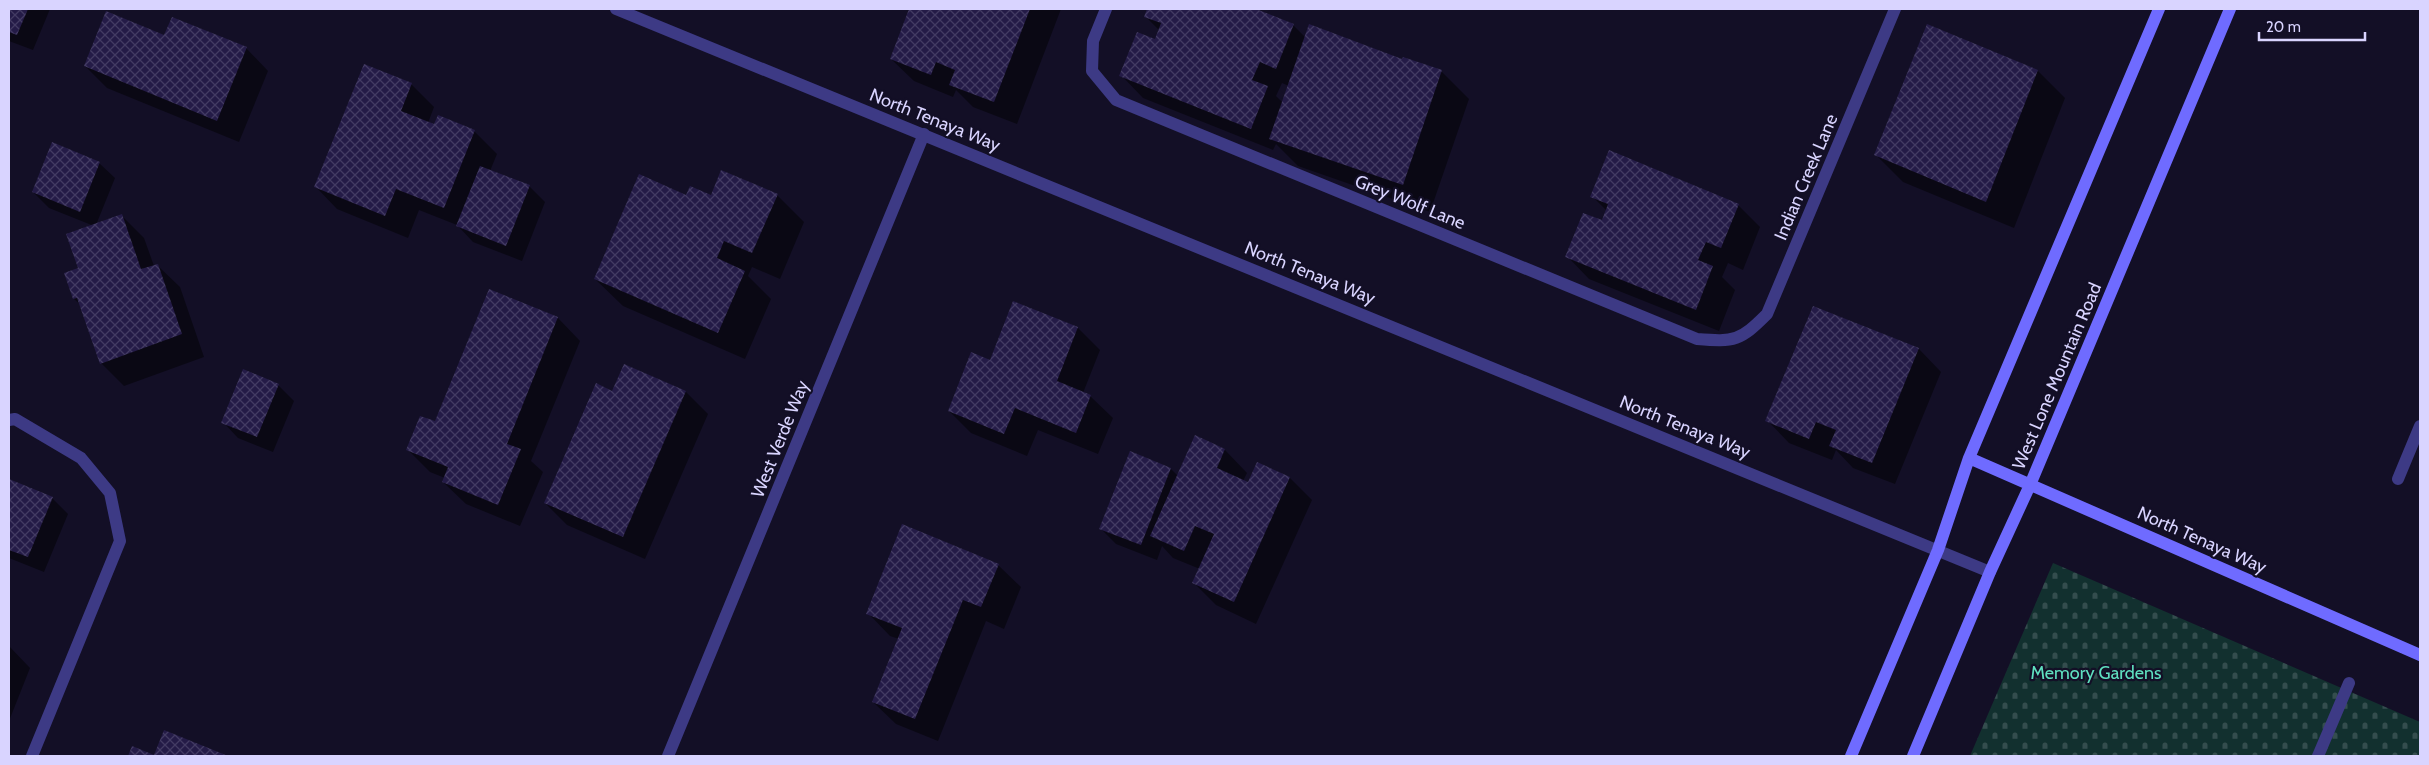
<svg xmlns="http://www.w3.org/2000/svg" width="2429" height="765" font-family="Cabin,sans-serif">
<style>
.cemetery{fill:url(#cemetery-stones)}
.shadow{fill:#0007;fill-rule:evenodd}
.building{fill:url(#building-cross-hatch)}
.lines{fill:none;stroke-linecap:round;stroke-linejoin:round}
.service{stroke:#3d3a85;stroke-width:12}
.minor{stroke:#3d3a85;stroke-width:12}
.tertiary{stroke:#3d3a85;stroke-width:12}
.secondary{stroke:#6f6bff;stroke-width:12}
.labels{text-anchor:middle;stroke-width:4.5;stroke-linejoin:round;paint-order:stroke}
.street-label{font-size:18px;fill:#d9d4ff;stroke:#130f26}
.park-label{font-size:18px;fill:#5fe0c0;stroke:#130f26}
</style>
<defs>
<pattern id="cemetery-stones" width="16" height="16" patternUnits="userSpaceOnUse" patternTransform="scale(1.25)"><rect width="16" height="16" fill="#12302f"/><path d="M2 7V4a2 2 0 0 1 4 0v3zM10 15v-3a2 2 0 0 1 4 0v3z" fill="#344d4e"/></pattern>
<pattern id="building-cross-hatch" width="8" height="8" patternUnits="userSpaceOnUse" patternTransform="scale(1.25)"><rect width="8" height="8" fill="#241b47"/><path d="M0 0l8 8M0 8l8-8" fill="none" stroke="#433b63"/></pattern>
</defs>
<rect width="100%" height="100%" fill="#130f26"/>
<path class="cemetery" d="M2053,563L2420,722V756H1970Z"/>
<path class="shadow" d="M9,9H50L33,50L9,41Z
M910,9H1061L1017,124L973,107L956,90L953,97L914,81L891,59Z
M1148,9H1254L1293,25L1305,37L1441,71L1469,99L1430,212L1298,166L1276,144L1273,150L1143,98L1121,75L1156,41L1160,31L1145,16ZM1282,83L1289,86L1283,103L1276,96Z
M164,37L246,48L268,71L239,142L107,88L85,66Z
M364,66L412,85L434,107L428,123L435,126L439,117L475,132L497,154L490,171L529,186L545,202L522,261L473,242L457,225L419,210L408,238L337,209L315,186Z
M2038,71L2065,98L2014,228L1903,182L1876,155Z
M99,163L115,178L96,225L122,216L144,238L154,266L157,265L180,287L204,357L124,386L101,363L81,305L74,299L66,274L80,269L94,226L49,208L33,192Z
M777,195L804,222L780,279L752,267L748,276L771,299L745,359L623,306L595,279L687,197Z
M1592,196L1738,205L1760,227L1743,270L1728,263L1722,277L1735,290L1719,331L1589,279L1567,256L1603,222L1607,211Z
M489,290L558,318L580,341L531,461L543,472L520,526L466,504L443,482L445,478L430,472L408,450L435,423Z
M1014,302L1078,328L1100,350L1083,393L1090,396L1113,418L1098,454L1038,430L1027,456L971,433L949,411L990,361Z
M1814,307L1919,349L1941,372L1895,484L1853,468L1836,450L1832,460L1789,443L1767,420Z
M624,365L686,392L708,414L645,559L567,525L545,503L613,393Z
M278,385L294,401L273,452L238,438L223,422Z
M1195,437L1225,450L1247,473L1243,481L1249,483L1290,478L1312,500L1256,624L1216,605L1194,583L1200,569L1173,558L1162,546L1157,560L1116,544L1100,528L1131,453L1171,469L1178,476Z
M9,480L52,498L68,514L44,572L9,558Z
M998,565L1021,587L1004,629L986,621L938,741L896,724L873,702L899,639L890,636L868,613Z
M9,646L30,668L9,721Z
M165,732L224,756H155Z"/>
<path class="building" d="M9,9H28L17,35L9,32Z
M909,9H1030L994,102L949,85L955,70L936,62L931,75L890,59Z
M1147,9H1256L1294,24L1276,69L1260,62L1252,80L1268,86L1251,129L1119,76L1137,32L1155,39L1161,23L1144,17Z
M106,11L164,35L172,17L247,47L217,121L84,66Z
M1309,24L1402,59L1403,57L1442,70L1403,185L1269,139Z
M1927,24L2038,70L1986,202L1874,155Z
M364,64L412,83L401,111L434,124L438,115L475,130L444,208L396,189L385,216L314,187Z
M52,142L100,162L80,212L32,192Z
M1609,150L1739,204L1721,248L1706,242L1698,260L1713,266L1696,310L1565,257L1583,213L1602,220L1608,204L1590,197Z
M480,166L530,185L506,246L456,226Z
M721,170L778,194L752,253L724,241L717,258L745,271L718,333L594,279L639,174L686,195L690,186L711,195Z
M122,214L141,269L158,264L182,334L100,364L77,298L73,299L64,273L78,268L66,234Z
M489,289L558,317L507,444L521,449L498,505L442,482L448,467L406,450L420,416L435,421Z
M1013,301L1078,327L1057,381L1091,395L1076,433L1015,408L1004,434L948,411L971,352L990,360Z
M1813,306L1919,348L1872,463L1829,446L1836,430L1816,422L1809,439L1765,421Z
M624,364L686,391L623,537L544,503L596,383L612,391Z
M243,369L279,384L257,437L221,423Z
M1195,435L1225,449L1217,468L1248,482L1257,462L1290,477L1234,602L1192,583L1214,534L1195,526L1184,551L1150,536Z
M1130,451L1171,468L1141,545L1099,529Z
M9,479L53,497L28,557L9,550Z
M902,524L999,564L981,607L963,600L915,719L872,702L902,628L866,614Z
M164,730L228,756H128L132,746L154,755Z"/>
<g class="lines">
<path class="service" d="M9,420L15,419L81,458L110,493L120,541L32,756
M2318,756L2349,683"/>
<path class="minor" d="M1106,9L1093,41L1092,71L1116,100L1697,339C1735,342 1740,341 1767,314L1895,9
M2398,479L2420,426
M668,756L924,134"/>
<path class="tertiary" d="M616,9L1990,572"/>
<path class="secondary" d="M1969,458L2420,655
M1851,756L1938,550L1969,458L2159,9
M1913,756L1990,572L2030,485L2230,9"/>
</g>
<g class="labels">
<g class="street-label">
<text transform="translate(935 120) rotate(22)" y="6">North Tenaya Way</text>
<text transform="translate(1806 177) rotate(-67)" y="6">Indian Creek Lane</text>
<text transform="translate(1410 202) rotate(22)" y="6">Grey Wolf Lane</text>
<text transform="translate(1310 273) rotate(22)" y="6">North Tenaya Way</text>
<text transform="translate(2057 376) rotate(-67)" y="6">West Lone Mountain Road</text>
<text transform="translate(1685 427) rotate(22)" y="6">North Tenaya Way</text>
<text transform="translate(780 439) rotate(-68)" y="6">West Verde Way</text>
<text transform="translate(2202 540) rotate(24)" y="6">North Tenaya Way</text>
</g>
<g class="park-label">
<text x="2096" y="679">Memory Gardens</text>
</g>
</g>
<rect width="2429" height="765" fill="none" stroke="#d9d4ff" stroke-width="20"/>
<path d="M2259 32v8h106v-8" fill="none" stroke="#d9d4ff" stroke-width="2.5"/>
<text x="2266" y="32" font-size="15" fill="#d9d4ff" stroke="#130f26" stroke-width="4" paint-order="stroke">20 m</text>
</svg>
